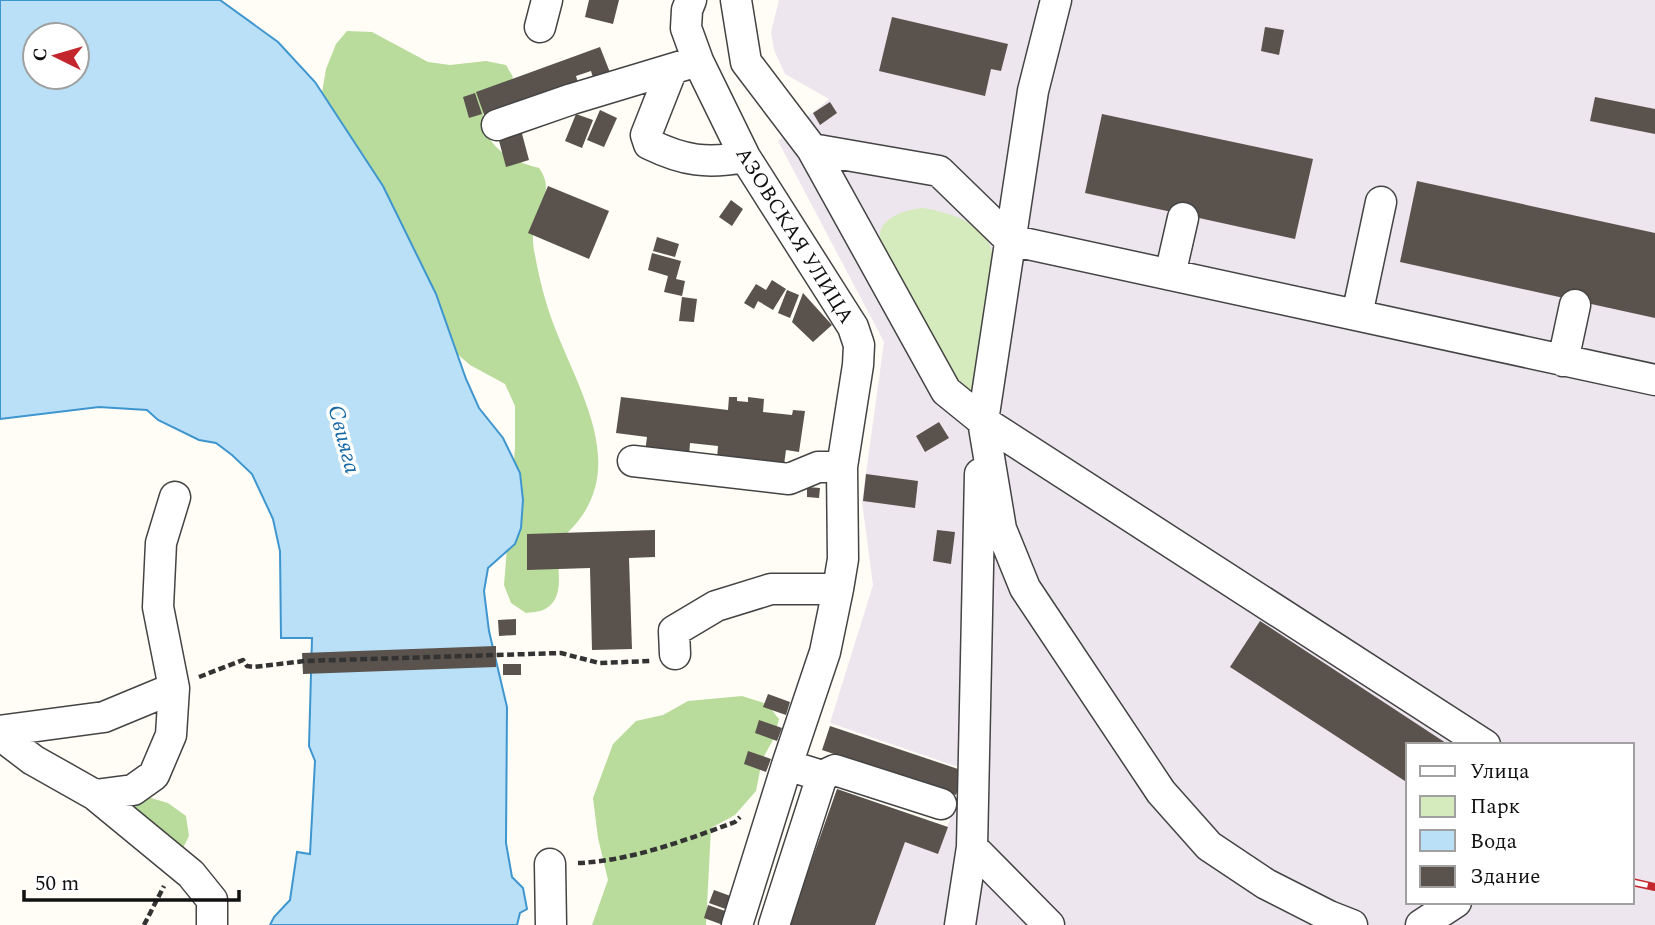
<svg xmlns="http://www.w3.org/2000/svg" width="1655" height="925" font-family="Spectral,serif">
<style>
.industrial{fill:#eee6ef;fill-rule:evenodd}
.green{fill:#d5ebbd}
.forest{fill:#b9dc9c}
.water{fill:#b9e0f7;stroke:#3f96cf;stroke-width:2;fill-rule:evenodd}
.building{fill:#5a524d}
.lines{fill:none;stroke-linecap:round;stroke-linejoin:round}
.minor-casing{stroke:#444;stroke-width:33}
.path{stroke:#333;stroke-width:4.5;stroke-dasharray:7 3.5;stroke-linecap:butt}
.minor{stroke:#fff;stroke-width:30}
.rail-casing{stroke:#c4262e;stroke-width:8}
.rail{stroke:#fff;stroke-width:5;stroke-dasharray:16;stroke-linecap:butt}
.labels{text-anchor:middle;stroke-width:7;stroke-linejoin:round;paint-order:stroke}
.street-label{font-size:21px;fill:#111;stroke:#fff}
.water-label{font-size:23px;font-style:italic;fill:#1768a6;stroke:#fff}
</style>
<rect width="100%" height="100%" fill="#fffdf5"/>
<path class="industrial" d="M779,0H1655V925H875L905,842L938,853L958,796L956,795L964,769L830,723L873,585L862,502L884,342L778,141L829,99L785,74L774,50L771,32ZM1408,745H1632V902H1408Z"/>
<path class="green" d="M922,208C951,212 991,225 993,259L972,396L968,395L943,362L880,238C878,218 905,210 922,208Z"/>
<path class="forest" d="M347,31L372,32L428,62L450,65L486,61L506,65L513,77L509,88L484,106C478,142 507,161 539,168C555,190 539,206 534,228C532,236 533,247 535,255C539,277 545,302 553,323C581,397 637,478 557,542C555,563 569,598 543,610C539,612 531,612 526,613L511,603L504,585L515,448V406L505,384L470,365L441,340L318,116L326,69L336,44Z
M742,696L767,704L779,719L774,738L762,760L756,791L735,815L711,828L706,925H592L608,880L598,838L593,798L613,744L636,721L663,715L688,701Z
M151,798L168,803L186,816L189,836L179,856L121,813L134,799Z"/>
<path class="water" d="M0,0H220L278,42L315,82L383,186L436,294L466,379L479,408L503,438L520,473L523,500L521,528L515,544L488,568L484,591L489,631L507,707L506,843L512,877L523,888L527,909L520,913L517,925H270L274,917L290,900L297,852L310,854L315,761L309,746L312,638H281L280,551L273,519L252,474L232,455L216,443L199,440L158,420L147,410L99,407L0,419ZM35,35H77V77H35Z"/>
<path class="building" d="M589,0H619L613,24L585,17Z
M892,17L1008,44L1001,71L991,69L985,96L879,71Z
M1265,27L1284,30L1279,55L1261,51Z
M600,47L611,75L594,81L591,71L576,76L579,86L486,120L476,92Z
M475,93L482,114L469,118L463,97Z
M1595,97L1655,109V134L1590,121Z
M830,102L837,113L820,125L813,113Z
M600,110L617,118L604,147L587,140Z
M576,114L593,120L582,148L565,141Z
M1102,114L1313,159L1295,239L1085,193Z
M521,130L529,160L506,167L498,137Z
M1417,181L1655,233V318L1400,262Z
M548,186L609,211L589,259L528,233Z
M731,200L743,209L732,226L719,217Z
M657,237L679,244L675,257L653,251Z
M652,253L681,261L676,279L685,281L682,296L664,292L668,276L648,270Z
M772,280L786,289L773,310L758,301L754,309L744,303L756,284L766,290Z
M787,290L799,295L790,318L778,313Z
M803,293L832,325L813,342L792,322Z
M682,297L697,299L694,322L679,321Z
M621,397L728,410L729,397H737V401L748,402V397L764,399L763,412L792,415L793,410L805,411L799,452L786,450L784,465L717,459L718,446L690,443L689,457L645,452L647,437L616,433Z
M939,422L949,438L925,452L916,436Z
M866,474L918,481L915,508L863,501Z
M807,487L820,488L819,498L807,497Z
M655,530V557L629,558L632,649L592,650L590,568L527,570V534Z
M937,530L955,532L951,564L933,561Z
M516,619V635L499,636L498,620Z
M1260,621L1449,745H1408V783L1230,667Z
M496,646V667L303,674L302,653Z
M503,664H521V675H503Z
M768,694L790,702L786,715L763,707Z
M759,720L782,728L777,741L755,733Z
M830,726L964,771L956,795L822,750Z
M748,751L771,759L766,772L744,764Z
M837,789L948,827L938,854L905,842L875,925H789Z
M714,890L736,898L731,911L709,903Z
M708,905L731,913L723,925L704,918Z"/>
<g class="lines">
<defs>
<path id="minor" d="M691,0L687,10L686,28L698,61L745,157L853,327L859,345L858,365L842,467L843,559L838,589L825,652L787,765L737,925
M736,0L746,62L812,149L939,171L1010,240L1655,380
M1056,0L1033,91L983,421L1485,745
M540,27L547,0
M672,69L646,135L649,144C684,161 707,164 745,157
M497,125L572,99L698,61
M812,149L946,391L983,421L1001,529L1025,588L1161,792L1209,846L1266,884L1329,916L1352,925
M1170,275L1183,218
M1357,315L1381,202
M1563,361L1575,305
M633,461L789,479L818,467H842
M675,654L674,631L716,606L771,589H838
M0,731L104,717L174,688
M0,735L33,760L95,795L191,874L212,900V925
M822,776L835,770L941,804
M95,795L133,790L154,775L171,735L174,688L158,607L161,543L175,497
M972,847L1049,925
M550,864L551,925
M774,925L822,776L787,765
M960,925L972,847L980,474
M1421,925L1456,902"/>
</defs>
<use href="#minor" class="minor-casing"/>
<path class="path" d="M199,677L243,660L247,666L254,667L305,661L561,653L599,663L650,661
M578,863C631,861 686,840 735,822L740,817
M144,925L164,886"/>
<use href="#minor" class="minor"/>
<defs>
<path id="rail" d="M1632,882L1655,887"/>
</defs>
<use href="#rail" class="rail-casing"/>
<use href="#rail" class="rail"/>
</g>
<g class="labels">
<g class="street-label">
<text transform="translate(795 235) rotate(58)" y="7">АЗОВСКАЯ УЛИЦА</text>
</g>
<g class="water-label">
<text transform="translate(345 439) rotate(75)" y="8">Свияга</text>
</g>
</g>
<rect x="1406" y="743" width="228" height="161" fill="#ffffff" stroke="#a0a0a0" stroke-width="2"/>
<rect x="1420" y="766" width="35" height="10" fill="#ffffff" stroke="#a0a0a0" stroke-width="2"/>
<text x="1470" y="778" font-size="21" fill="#111111">Улица</text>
<rect x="1420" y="796" width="35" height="21" fill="#d5ebbd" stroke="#a0a0a0" stroke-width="2"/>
<text x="1470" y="813" font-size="21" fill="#111111">Парк</text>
<rect x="1420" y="830" width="35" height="21" fill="#b9e0f7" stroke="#a0a0a0" stroke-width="2"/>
<text x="1470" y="848" font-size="21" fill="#111111">Вода</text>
<rect x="1420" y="866" width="35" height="21" fill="#5a524d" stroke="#a0a0a0" stroke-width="2"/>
<text x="1470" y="883" font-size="21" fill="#111111">Здание</text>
<g transform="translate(56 56) rotate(275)"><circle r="33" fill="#ffffff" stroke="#a0a0a0" stroke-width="2"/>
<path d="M0-5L12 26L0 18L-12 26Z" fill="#c4262e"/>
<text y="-10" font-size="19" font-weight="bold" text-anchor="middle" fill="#111111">С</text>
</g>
<path d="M24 890v10h215v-10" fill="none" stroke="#111111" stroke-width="3.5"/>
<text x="35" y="890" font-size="21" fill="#111111" stroke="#ffffff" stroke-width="5" paint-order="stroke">50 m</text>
</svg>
